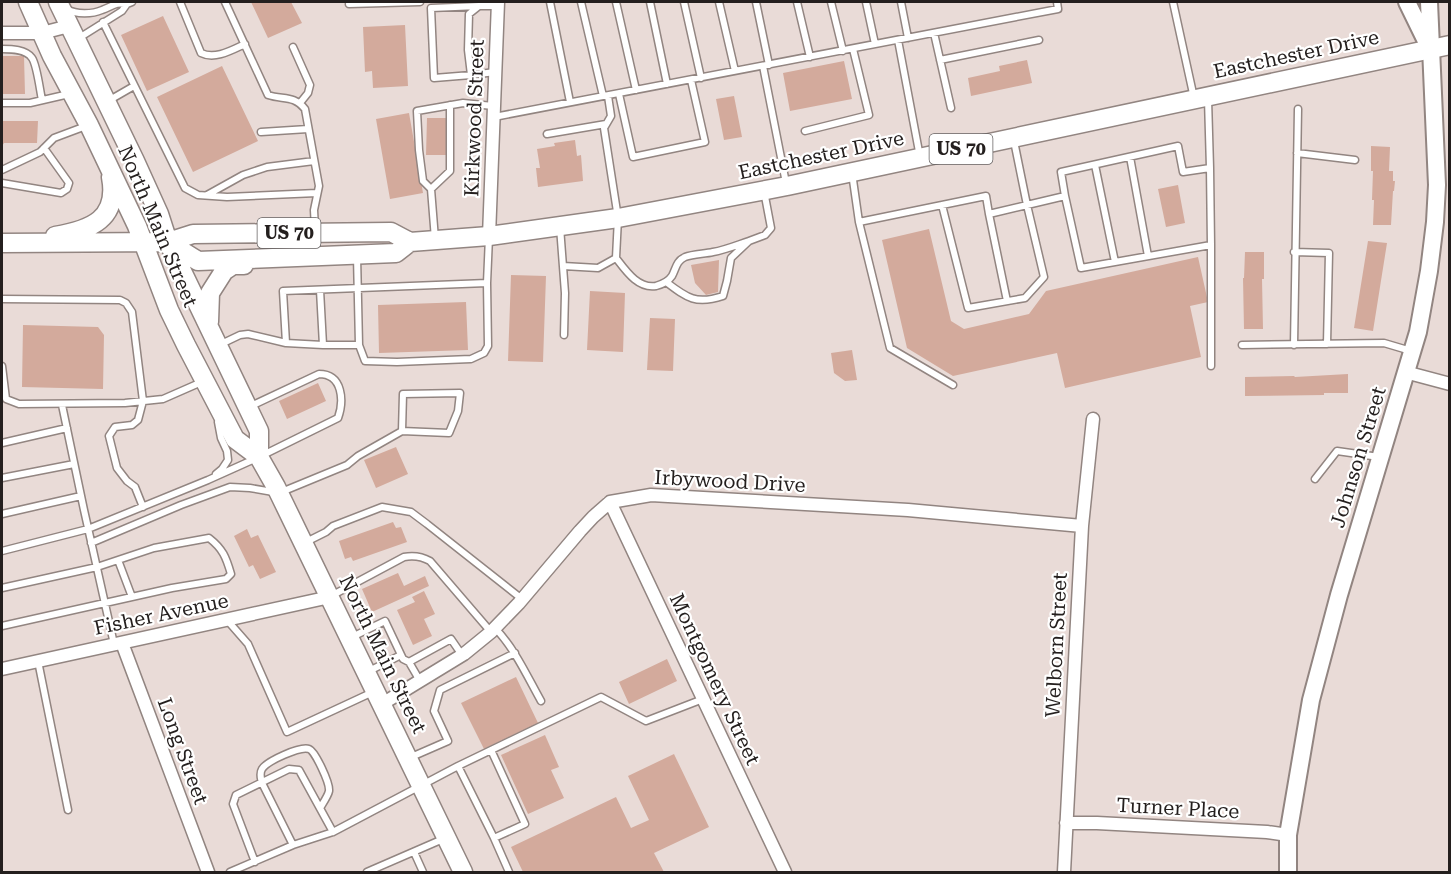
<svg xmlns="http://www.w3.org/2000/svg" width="1451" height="874" font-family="'Roboto Serif',serif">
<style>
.building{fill:#d3aa9c}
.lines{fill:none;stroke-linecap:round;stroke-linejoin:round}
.lane-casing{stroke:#928581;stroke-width:9}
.street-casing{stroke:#928581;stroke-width:15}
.secondary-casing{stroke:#928581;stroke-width:20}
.primary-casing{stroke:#928581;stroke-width:21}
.lane{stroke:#fff;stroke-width:6}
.street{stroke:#fff;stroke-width:12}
.secondary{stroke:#fff;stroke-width:16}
.primary{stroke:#fff;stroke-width:18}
.labels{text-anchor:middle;stroke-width:4.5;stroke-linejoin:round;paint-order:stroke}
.shield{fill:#fff;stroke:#666262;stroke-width:1.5}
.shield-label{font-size:18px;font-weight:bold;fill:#241f1e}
.street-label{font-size:20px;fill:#241f1e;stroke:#fff}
</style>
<rect width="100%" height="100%" fill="#e9dbd7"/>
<path class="building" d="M251,2H291L302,23L268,38Z
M163,16L189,72L147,91L121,35Z
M405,25L408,86L373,88L372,71L365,72L363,27Z
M2,56H24L25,94H2Z
M1027,60L1032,83L971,96L968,78L1000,71L999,66Z
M844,61L852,99L790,111L783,73Z
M222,66L258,141L193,172L157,97Z
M734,96L742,137L724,140L716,99Z
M409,113L423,193L390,199L376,119Z
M427,118H447L446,155H426Z
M2,121H38L37,143H4L2,146Z
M575,140L577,156L581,155L583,181L538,187L536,168H540L537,149L555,146L554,143Z
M1371,146L1390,147L1389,171H1393V181H1395L1394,191H1393L1391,225H1373L1374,200H1372L1373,171H1371Z
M1178,185L1185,223L1166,227L1158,189Z
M929,229L951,321L964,329L1029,314L1046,291L1198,257L1208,302L1190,306L1201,357L1065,388L1057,353L953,376L907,348L882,240Z
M1368,241L1387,243L1373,331L1354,328Z
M1245,252H1264V279H1262L1263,329H1244L1243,278H1244Z
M719,260L718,292L706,295L695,283L691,265Z
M511,275L546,276L543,362L508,361Z
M590,291L625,293L623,352L587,350Z
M466,302L468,350L379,353L378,305Z
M650,318L675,319L673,371L647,370Z
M23,325L98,327L104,335L103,389L22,387Z
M852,350L857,380L845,381L834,373L831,353Z
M1348,374V393H1324V395L1245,396V377L1294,376L1295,377Z
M318,383L326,401L287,419L279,401Z
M396,447L408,474L376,488L364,460Z
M393,522L396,528L401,527L407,542L353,561L351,557L345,559L339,541Z
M247,529L251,538L258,535L276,572L260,579L253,565L249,567L234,536Z
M398,573L404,586L425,576L429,586L372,612L362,589Z
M424,591L435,614L424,619L432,636L413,645L397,610L415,602L412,597Z
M667,659L677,681L629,704L619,682Z
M516,677L538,723L484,749L461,703Z
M545,735L559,767L551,770L564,798L528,814L501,755Z
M674,754L709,827L654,853L664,872H523L511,847L616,797L631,828L649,820L628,776Z"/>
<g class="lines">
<defs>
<path id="lane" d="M180,2L201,53C215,60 232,50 245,44
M225,2L268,95C283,100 294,95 305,109L319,186L314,210L315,229
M550,2L570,102
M581,2L603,96
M616,2L636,90
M650,2L667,84
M684,2L701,78
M719,2L735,71
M756,2L769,65
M797,2L810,57
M831,2L843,51
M866,2L875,44
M901,2L908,38
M1173,2L1194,98
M349,4L420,2
M67,9C76,15 93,14 102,10C113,6 115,2 127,4
M103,22L185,188L198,195L227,197L317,193
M934,33L951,108
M79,38L122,11L127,4L132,2
M898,40L920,157
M293,47L310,85L308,93L300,103
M2,49C11,49 26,49 32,58C37,65 40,91 42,100
M940,60L1039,40
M763,66L786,183
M495,72L471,75L468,50L469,14L479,6H498
M471,75L434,78L431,8L479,6
M619,94L633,157L705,142L691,80
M108,101L134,86
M2,103H30L69,94
M494,117L1058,9L1057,2
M805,131L869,115L853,49
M261,132L308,129
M547,134L606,124
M1297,153L1355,160
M1130,157L1148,256
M1095,165L1115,262
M2,170L40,152L54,138L86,126
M852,173L859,222L890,348L953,385
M2,183L61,193L67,189L69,183L44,148
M431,189L450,171V105
M207,195L243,175L267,167L314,161
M1065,196L1081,268L1211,245L1210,168
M942,205L968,308L1025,298L1044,277L1027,205L1065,196L1061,172L1178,146L1183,172L1210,168L1208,99
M989,214L1007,301
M859,222L986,196L989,214L1027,205L1014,141
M560,227L565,293L564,335
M435,239L431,189L423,181L419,150L417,111L463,103L493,106
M749,241L765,235L771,228L764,191
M1211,245V366
M1294,252L1329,253L1327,344
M616,258C626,271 638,289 656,286C663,284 668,282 672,276C676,269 676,261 685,257C693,254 704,254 713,252C725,250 737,245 749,241L731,258L727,281L723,296C696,305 687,298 666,282
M563,266L598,268L616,258L618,218L604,128L611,116L608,96
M320,290L323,345
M2,299L120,300L126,303L132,312L143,401L138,420L132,425L115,427L109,436L117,468L127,481L135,487L143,507
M286,343L283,291L487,283L489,237
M219,345L240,335L248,334L286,343L323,345H359L357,256
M359,345L365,361L397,362L471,359L484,353L488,346L487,283
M1242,345L1384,343L1411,351
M1294,345L1298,109
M2,366L6,399L19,404L125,403L163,399L204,381
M62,405L84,510L114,644
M2,443L67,428
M216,474L222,469L228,460L227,451L221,438L218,422
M2,478L74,464
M1315,479L1337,451L1379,457
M2,514L81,496
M91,543L181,505L230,487L250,488L279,493L347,465L358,456L402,431L403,394L460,393L458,411L449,433L402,431
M304,543L326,532L333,526L382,507L411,512L427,524L522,599
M2,551L88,529L208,480L259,457L338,418C344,401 343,374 319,374L251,406
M118,560L132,597
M2,588L97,567L154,548L209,538C223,549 226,557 231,574L226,579L172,588L2,626
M331,596L404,557C414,555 421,556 430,561L491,632
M227,620L248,644L287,732L373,692
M495,628C515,649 527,676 541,701
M350,638L385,621L403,659L409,662L451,639L462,655
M38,661L68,810
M409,662L420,681
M367,672L401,655
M409,758L448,741L434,711L440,690L515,653
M458,766L494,838L525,824L491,750
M494,838L509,872
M293,845L262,783C261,778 259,774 262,769C267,761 300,746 309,749C315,751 330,783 329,791C328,796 323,803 320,808
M414,852L423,872
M255,862L233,804L236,795L289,769L299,770L333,832
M230,872L293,845L333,832L458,766L601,697L646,721L703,699
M367,872L443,839"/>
<path id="street" d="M2,33H42L69,26
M489,236L498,2
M1405,372L1450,384
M610,502L785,872
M122,643L208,872
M2,669L330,597
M382,704L464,654L491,632L519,603L580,531L593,517L610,502L651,495L908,510L1082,526
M1066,823H1097L1267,832L1288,835
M1064,872L1082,526L1093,419"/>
<path id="secondary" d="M1407,2L1427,43
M1288,872V835L1311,700L1339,595L1418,332L1429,271L1435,222L1437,185L1429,2"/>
<path id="primary" d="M28,2L52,56L89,125L137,226L169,310L186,345L235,439L259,457L276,487L463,872
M58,2L135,161L159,214L168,242L259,431V457
M55,236C91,230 119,219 111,177
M2,243L168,242L193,234L391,232L410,242L489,236L618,218L787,186L1450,45
M169,243L198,261L396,253L410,242
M209,322L210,293L224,271L233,265H244"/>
</defs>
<use href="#lane" class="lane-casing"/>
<use href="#street" class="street-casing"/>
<use href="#secondary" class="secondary-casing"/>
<use href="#primary" class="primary-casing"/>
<use href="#lane" class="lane"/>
<use href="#street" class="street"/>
<use href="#secondary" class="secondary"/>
<use href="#primary" class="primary"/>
</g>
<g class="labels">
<g class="shield">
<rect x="929.5" y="134" width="63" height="30" rx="4.5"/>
<rect x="257.5" y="218" width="63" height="30" rx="4.5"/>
</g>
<g class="shield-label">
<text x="961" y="155">US 70</text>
<text x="289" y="239">US 70</text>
</g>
<g class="street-label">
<text transform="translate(1296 54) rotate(-12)" y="7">Eastchester Drive</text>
<text transform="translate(474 118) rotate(-88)" y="7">Kirkwood Street</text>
<text transform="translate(821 155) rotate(-12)" y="7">Eastchester Drive</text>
<text transform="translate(158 226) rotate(67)" y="7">North Main Street</text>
<text transform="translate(1358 457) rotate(-73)" y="7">Johnson Street</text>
<text transform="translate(730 481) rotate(3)" y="7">Irbywood Drive</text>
<text transform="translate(161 614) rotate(-12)" y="7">Fisher Avenue</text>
<text transform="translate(1056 645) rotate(-87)" y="7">Welborn Street</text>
<text transform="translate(383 654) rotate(64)" y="7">North Main Street</text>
<text transform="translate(715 679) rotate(65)" y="7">Montgomery Street</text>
<text transform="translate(183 751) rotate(70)" y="7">Long Street</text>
<text transform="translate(1178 808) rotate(3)" y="7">Turner Place</text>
</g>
</g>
<rect width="1451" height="874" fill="none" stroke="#241f1e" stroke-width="6"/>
</svg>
